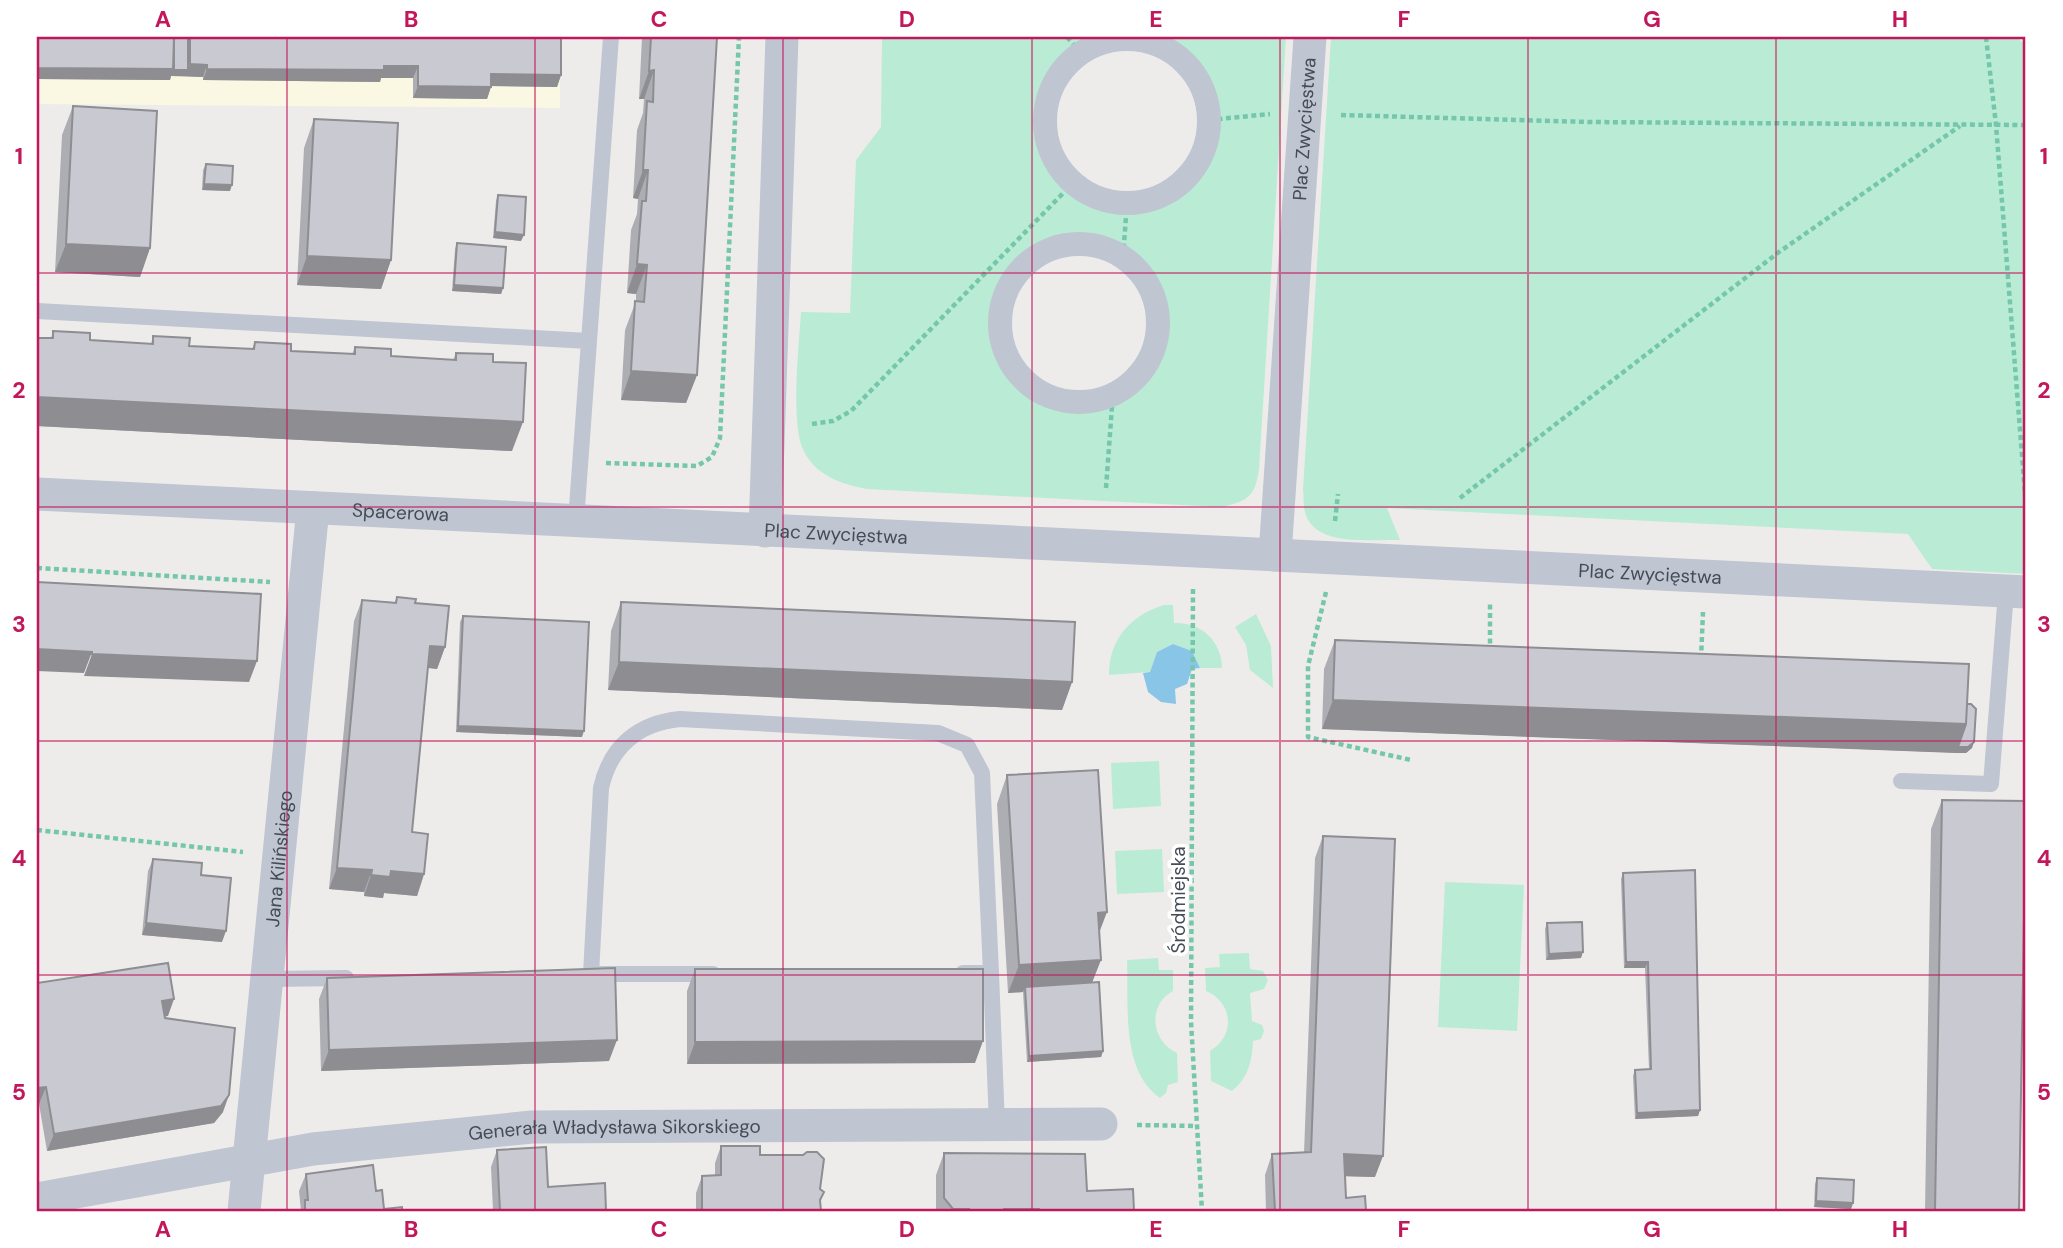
<svg xmlns="http://www.w3.org/2000/svg" width="2063" height="1248" font-family="'DM Sans',sans-serif">
<style>
.commercial{fill:#faf7e3}
.green{fill:#baebd5;fill-rule:evenodd}
.water{fill:#89c5e7}
.lines{fill:none;stroke-linecap:round;stroke-linejoin:round}
.path{stroke:#74c7ab;stroke-width:4.5;stroke-dasharray:5 3.5;stroke-linecap:butt}
.service{stroke:#bfc5d1;stroke-width:16}
.pedestrian{stroke:#bfc5d1;stroke-width:24}
.minor{stroke:#bfc5d1;stroke-width:33}
.wall{fill:#adaeb4}
.shaded-wall{fill:#8d8d92}
.building{fill:#c9cad1;stroke:#8d8d92;stroke-width:2}
.grid{fill:none;stroke:#c2185b;stroke-width:2;stroke-opacity:0.55}
.labels{text-anchor:middle;stroke-width:7;stroke-linejoin:round;paint-order:stroke}
.street-label{font-size:19px;fill:#454c58;stroke:#fff}
.neatline{fill:none;stroke:#c2185b;stroke-width:2.5}
.grid-label{font-size:23px;text-anchor:middle;font-weight:bold;fill:#c2185b}
</style>
<rect width="100%" height="100%" fill="#eeeceb"/>
<path class="commercial" d="M37,37H560V108L37,104Z"/>
<path class="green" d="M882,37H1286L1259,469C1255,497 1248,501 1221,507L867,489C841,484 813,475 802,447C791,419 799,345 801,312L850,313L856,160L881,127ZM1122,40C1231,34 1239,197 1130,203C1027,209 1013,53 1122,40ZM1074,244C1183,246 1183,393 1087,401C983,409 968,257 1074,244Z
M1331,37H2016L2026,45V574L1932,569L1908,534L1387,508L1400,540C1372,539 1314,548 1305,512C1303,506 1304,497 1303,490Z
M1164,605H1173L1174,623C1201,622 1222,641 1222,668H1200L1192,651L1173,644L1157,652L1150,672L1109,675C1109,639 1131,615 1164,605Z
M1256,614L1271,646L1273,688L1250,670L1246,645L1235,627Z
M1159,761L1161,806L1113,809L1111,763Z
M1162,849L1164,892L1117,894L1115,851Z
M1445,882L1524,885L1517,1031L1438,1027Z
M1249,953L1250,969L1263,971L1268,980L1264,989L1250,993L1252,1021L1262,1025L1264,1031L1261,1039L1253,1041C1252,1062 1248,1078 1232,1091L1211,1081L1210,1051C1236,1036 1233,1002 1206,991L1205,968L1220,967L1219,954Z
M1158,958L1159,970H1173V991C1147,1005 1151,1041 1177,1053L1178,1082L1168,1085L1166,1093L1160,1098C1120,1070 1129,1003 1127,960Z"/>
<path class="water" d="M1173,644L1192,651L1200,668L1192,669L1187,684L1175,689L1176,704L1161,702L1148,692L1143,673L1150,672L1157,652Z"/>
<g class="lines">
<path class="path" d="M1067,37L1081,53
M1986,37L1996,125L2026,506
M1164,48L1169,37
M1341,115L1589,122L2026,125
M1209,120L1270,114
M1123,257L1127,203
M812,424L833,421L851,411L1073,183
M606,463L697,466L712,457L720,438L739,37
M1106,488L1113,393
M1460,498L1779,252L1960,126
M1335,521L1338,494
M37,568L270,582
M1193,589L1191,1022L1202,1211
M1326,592L1308,666V737L1411,760
M1490,652V601
M1701,659L1703,612
M37,830L243,852
M1137,1125L1196,1126"/>
<path class="service" d="M37,311L589,341
M576,521L611,37
M1901,781L1991,784L2006,592
M991,973L997,1125
M591,974L601,788C610,747 638,723 680,719L938,733L967,745L982,773L991,973H963
M596,974H713
M268,979L346,978"/>
<path class="pedestrian" d="M1045 121a82 82 0 1 1 164 0a82 82 0 1 1-164 0Z
M1000 323a79 79 0 1 1 158 0a79 79 0 1 1-158 0Z"/>
<g class="minor">
<path id="s1" d="M37,494L2026,592"/>
<path d="M765,531L782,37"/>
<path id="s2" d="M1275,555L1310,37"/>
<path id="s3" d="M37,1199L313,1149L532,1127L1101,1124"/>
<path id="s4" d="M244,1211L313,508"/>
</g>
</g>
<path class="wall" d="M37,37H561V75L557,87L491,86L487,99L413,98V78H381L380,82L203,80V77L186,76H171L170,80L37,79Z
M642,37H717L697,375L686,403L621,400L625,330L636,301V294L627,293L631,230L637,214L638,199L633,198L637,130L643,113L644,99H639Z
M73,106L150,248L140,277L55,272L62,135Z
M314,119L391,260L381,289L297,285L304,148Z
M206,164L230,191L202,190L203,170Z
M498,195L521,241L493,238L496,201Z
M457,243L503,288L501,294L452,291L455,249Z
M53,331L90,340L151,344L153,336L189,346L252,349L255,342L291,351L352,354L355,347L391,356L453,360L456,353L493,362L512,451L37,426V338H51Z
M397,597L415,603L445,647L437,669L428,668L412,832L424,874L417,896L384,893L383,898L364,896V892L329,889L354,621L362,600L395,602Z
M621,602L1072,682L1062,710L608,690L611,631Z
M463,616L582,737L456,732L460,622Z
M1335,640L1967,704L1972,748L1966,753L1322,729L1324,669Z
M1007,775L1099,934L1092,982L1103,1051L1101,1057L1027,1062L1023,992L1008,993L997,804Z
M1942,800L2019,1211H1925L1931,829Z
M1323,836L1375,1177L1345,1176L1346,1198L1366,1211H1266L1265,1175L1272,1154L1304,1153L1315,858Z
M153,859L222,942L142,935L148,871Z
M1623,873L1700,1110L1698,1116L1635,1119L1633,1076L1635,1070L1649,1069L1645,968H1624L1621,879Z
M1547,923L1581,958L1546,960L1545,929Z
M695,969L975,1063L687,1064V991Z
M327,978L609,1061L321,1071L319,999Z
M37,983L168,1016H165V1018L223,1112L214,1123L47,1151L39,1104H37Z
M721,1146L760,1155L820,1189L824,1192L820,1202L821,1211H696V1193L702,1176L715,1175V1163Z
M497,1150L548,1187L606,1211H493L491,1167Z
M944,1153L1087,1191L1134,1211H936V1175Z
M306,1174L376,1191L384,1209L402,1211H301L299,1191Z
M1817,1178L1853,1203L1851,1209L1814,1207L1815,1184Z"/>
<path class="shaded-wall" d="M190,64L207,65L203,77L171,76L170,80L37,79V68L174,69L188,70Z
M384,66H418L413,78H381L380,82L203,80L207,69Z
M654,70L644,99H639L649,71Z
M491,74L561,75L557,87L487,86Z
M418,86L491,87L487,99L413,98Z
M643,170H648L638,199L633,198Z
M204,184L232,185L230,191L202,190Z
M495,232L524,235L521,241L493,238Z
M66,244L150,248L140,277L55,272Z
M307,256L391,260L381,289L297,285Z
M637,264L647,265L636,294L627,293Z
M454,285L503,288L501,294L452,291Z
M631,371L697,375L686,403L621,400Z
M37,397L523,422L512,451L37,426Z
M430,646L445,647L437,669L422,667Z
M37,649L92,652L84,673L37,671Z
M92,654L257,661L249,682L84,676Z
M619,662L1072,682L1062,710L608,690Z
M1333,700L1966,724L1974,742L1972,748L1966,753H1956L1322,729Z
M458,726L584,731L582,737L456,732Z
M337,868L372,870L364,892L329,889Z
M391,871L424,874L417,896L384,893L383,898L364,896L371,875Z
M1107,912L1096,941L1098,913Z
M146,923L226,931L222,942L142,935Z
M1583,952L1581,958L1546,960L1549,954Z
M1101,960L1090,988L1025,987L1023,992L1008,993L1019,965Z
M1626,962H1648L1645,968H1624Z
M174,999L168,1016L156,1018L162,1001Z
M617,1040L609,1061L321,1071L329,1050Z
M983,1041L975,1063L687,1064L695,1042Z
M1103,1051L1101,1057L1027,1062L1029,1056Z
M46,1087L39,1104H37V1088Z
M229,1095L223,1112L214,1123L47,1151L54,1134Z
M1700,1110L1698,1116L1635,1119L1637,1113Z
M1344,1154L1383,1156L1375,1177L1336,1176Z
M1816,1201L1853,1203L1851,1209L1814,1207Z
M953,1209H969V1211H952Z
M1004,1209H1039L1038,1211H1003Z"/>
<path class="building" d="M37,37H174V69L37,68Z
M174,37H188V70H173Z
M190,37H561V75L491,74V87L418,86V66H384V70L207,69V65L190,64Z
M651,37H717L697,375L631,371L635,301L644,302L647,265L637,264L642,201H646L648,170H643L647,101L653,102L654,70L649,71Z
M73,106L157,111L150,248L66,244Z
M314,119L398,123L391,260L307,256Z
M206,164L233,166L232,185L204,184Z
M498,195L526,197L524,235L495,232Z
M457,243L506,247L503,288L454,285Z
M53,331L90,333V340L153,344V336L190,338L189,346L254,349L255,342L291,344V351L355,354V347L391,349V356L456,360V353L493,354V362L526,363L523,422L37,397V338H53Z
M37,582L261,594L257,661L92,654V652L37,649Z
M397,597L416,599L415,603L449,606L445,647L430,646L412,832L428,834L424,874L391,871L390,877L371,875L372,870L337,868L362,600L396,603Z
M621,602L1075,622L1072,682L619,662Z
M463,616L589,622L584,731L458,726Z
M1335,640L1969,664L1966,724L1333,700Z
M1967,704H1971L1976,709L1974,742L1968,747H1958L1966,724Z
M1098,770L1107,912L1098,913L1101,960L1019,965L1007,775Z
M1942,800L2026,801L2019,1211H1935Z
M1323,836L1395,839L1383,1156L1344,1154L1346,1198L1365,1196L1366,1211H1275L1272,1154L1311,1152Z
M153,859L202,863L201,875L231,878L226,931L146,923Z
M1695,870L1700,1110L1637,1113L1635,1070L1651,1069L1648,962H1626L1623,873Z
M1582,922L1583,952L1549,954L1547,923Z
M168,963L174,999L162,1001L165,1018L235,1028L229,1095L221,1106L54,1134L46,1087L37,1088V983Z
M615,968L617,1040L329,1050L327,978Z
M695,969H983V1041L695,1042Z
M1099,982L1103,1051L1029,1056L1025,987Z
M721,1146H760V1155H803L807,1152H817L824,1159L820,1189L824,1192L820,1200L821,1211H702V1176L721,1175Z
M546,1147L548,1187L605,1183L606,1211H500L497,1150Z
M944,1153L1085,1154L1087,1191L1133,1189L1134,1211H1039V1209H1004L1003,1211H971L969,1209H953L944,1198Z
M373,1165L376,1191L382,1190L384,1209L402,1207V1211H305V1200H308L306,1174Z
M1817,1178L1854,1180L1853,1203L1816,1201Z"/>
<path class="grid" d="M287,37V1211M535,37V1211M783,37V1211M1032,37V1211M1280,37V1211M1528,37V1211M1776,37V1211M37,273H2026M37,507H2026M37,741H2026M37,975H2026"/>
<g class="labels">
<g class="street-label">
<text dy="7" stroke="none"><textPath href="#s2" startOffset="427">Plac Zwycięstwa</textPath></text>
<text dy="7" stroke="none"><textPath href="#s1" startOffset="364">Spacerowa</textPath></text>
<text dy="7" stroke="none"><textPath href="#s1" startOffset="800">Plac Zwycięstwa</textPath></text>
<text dy="7" stroke="none"><textPath href="#s1" startOffset="1615">Plac Zwycięstwa</textPath></text>
<text dy="7" stroke="none"><textPath href="#s4" startOffset="354">Jana Kilińskiego</textPath></text>
<text transform="translate(1178 900) rotate(-90)" y="7">Śródmiejska</text>
<text dy="7" stroke="none"><textPath href="#s3" startOffset="583">Generała Władysława Sikorskiego</textPath></text>
</g>
</g>
<rect width="2063" height="1248" fill="none" stroke="#ffffff" stroke-width="77"/>
<rect x="38" y="38" width="1986" height="1172" class="neatline"/>
<g class="grid-label">
<text x="163" y="27">A</text>
<text x="411" y="27">B</text>
<text x="659" y="27">C</text>
<text x="907" y="27">D</text>
<text x="1156" y="27">E</text>
<text x="1404" y="27">F</text>
<text x="1652" y="27">G</text>
<text x="1900" y="27">H</text>
<text x="19" y="164">1</text>
<text x="2044" y="164">1</text>
<text x="19" y="398">2</text>
<text x="2044" y="398">2</text>
<text x="19" y="632">3</text>
<text x="2044" y="632">3</text>
<text x="19" y="866">4</text>
<text x="2044" y="866">4</text>
<text x="19" y="1100">5</text>
<text x="2044" y="1100">5</text>
<text x="163" y="1237">A</text>
<text x="411" y="1237">B</text>
<text x="659" y="1237">C</text>
<text x="907" y="1237">D</text>
<text x="1156" y="1237">E</text>
<text x="1404" y="1237">F</text>
<text x="1652" y="1237">G</text>
<text x="1900" y="1237">H</text>
</g>
</svg>
